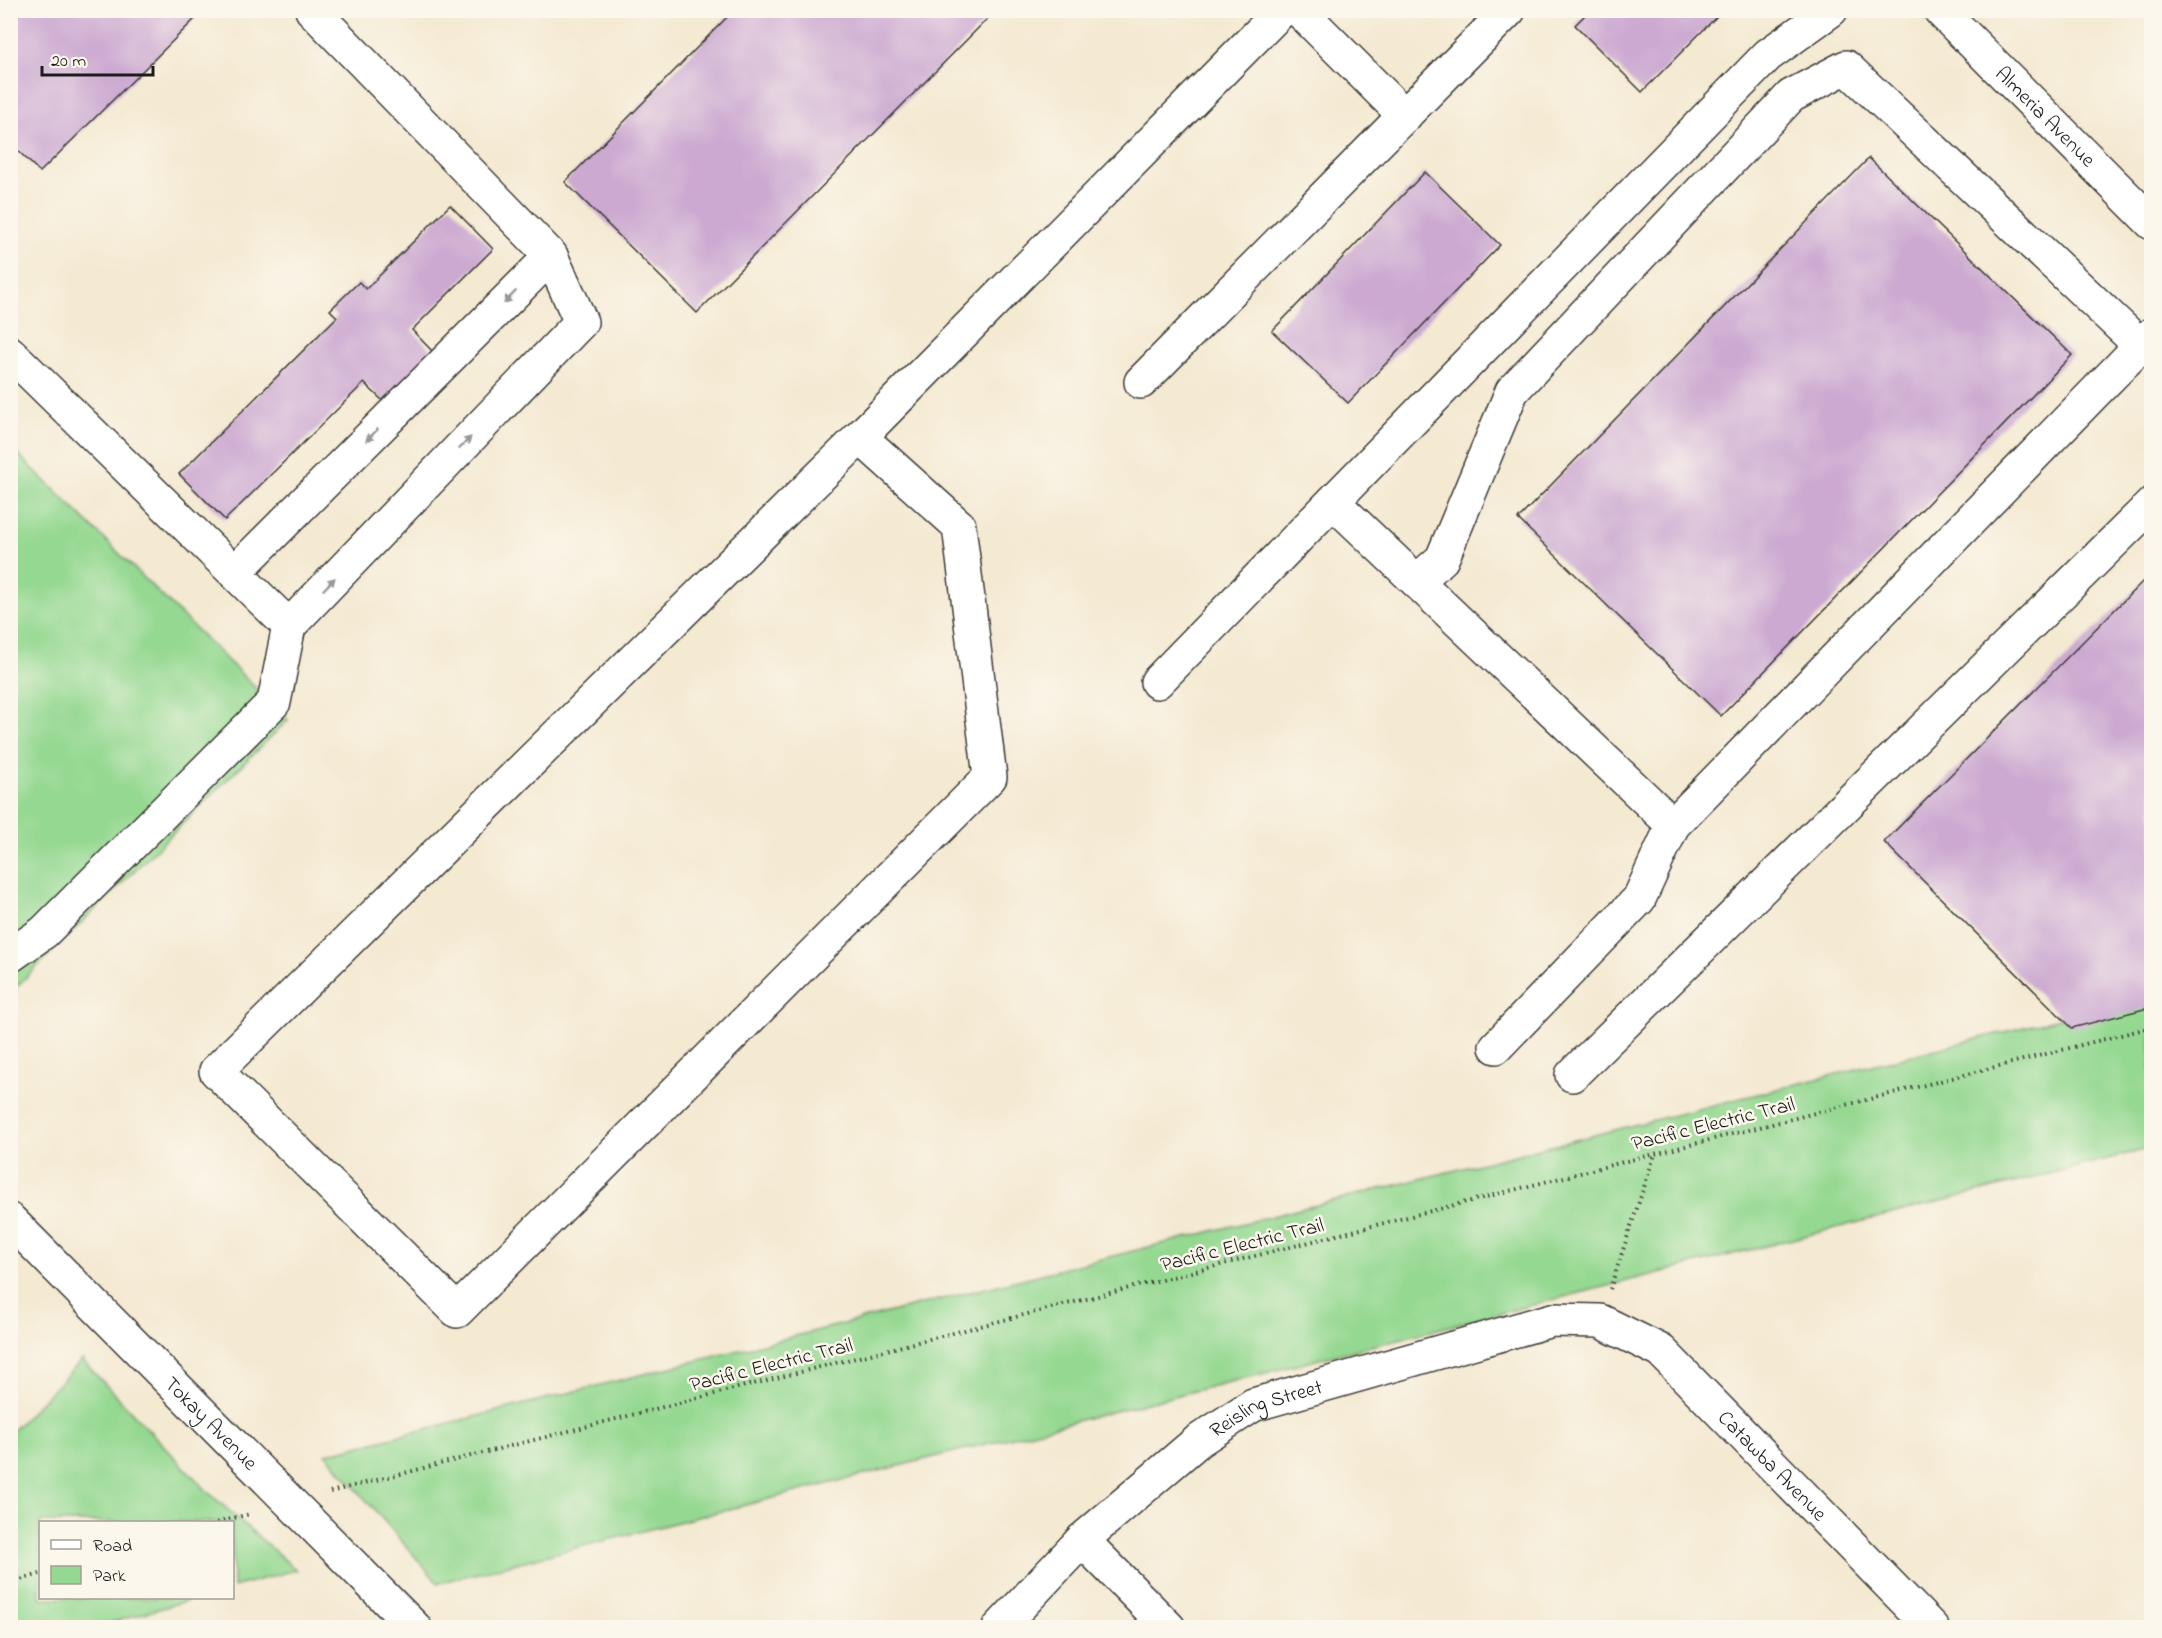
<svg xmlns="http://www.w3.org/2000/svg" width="2162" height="1638" font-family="'Indie Flower',sans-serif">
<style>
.green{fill:#94d891;stroke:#587a56;stroke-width:1.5}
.building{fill:#cca9d1}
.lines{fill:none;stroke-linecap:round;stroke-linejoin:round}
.minor-casing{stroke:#3c3b37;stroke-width:36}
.path{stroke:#3c3b37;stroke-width:4;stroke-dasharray:1.5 4.5;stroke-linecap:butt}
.minor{stroke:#fff;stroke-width:33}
.oneway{fill:#999}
.labels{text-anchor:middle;stroke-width:5;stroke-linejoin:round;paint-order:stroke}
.street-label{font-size:21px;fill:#1c1c1c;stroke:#fbf7ec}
</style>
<rect width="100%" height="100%" fill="#fbf7ec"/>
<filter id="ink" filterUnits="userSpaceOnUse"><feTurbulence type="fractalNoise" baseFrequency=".0167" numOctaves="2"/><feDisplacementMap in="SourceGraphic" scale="12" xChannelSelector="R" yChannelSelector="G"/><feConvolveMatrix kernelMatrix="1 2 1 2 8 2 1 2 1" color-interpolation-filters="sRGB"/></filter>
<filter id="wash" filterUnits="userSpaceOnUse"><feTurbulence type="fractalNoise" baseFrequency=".008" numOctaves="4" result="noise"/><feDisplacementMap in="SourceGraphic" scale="24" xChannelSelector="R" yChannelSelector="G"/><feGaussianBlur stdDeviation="1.35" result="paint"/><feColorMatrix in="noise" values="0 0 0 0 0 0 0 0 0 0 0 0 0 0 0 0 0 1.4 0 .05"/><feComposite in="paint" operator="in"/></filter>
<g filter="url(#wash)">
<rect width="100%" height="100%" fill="#f4e9d1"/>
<path class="green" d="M11,447L288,720L11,992Z
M2151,995V1148L438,1583L326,1454Z
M82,1360L209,1493L296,1570L233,1587L232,1522H40V1598H196L97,1627H11V1432Z"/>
<g id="blocks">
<path class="building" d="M10,10H204L40,172L10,143Z
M734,10H996L697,313L565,182Z
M1590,10H1723L1642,92L1575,25Z
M1869,158L2072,355L1721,716L1518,519Z
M1425,172L1500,245L1348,403L1272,331Z
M450,205L493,249L412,330L433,352L383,401L364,383L225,520L179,474L337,317L330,310L359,282L366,289Z
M2152,572V1007L2072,1028L1884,842Z"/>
</g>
</g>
<g filter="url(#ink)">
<use href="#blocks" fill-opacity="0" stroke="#3c3b37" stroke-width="1.5"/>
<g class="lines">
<defs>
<g id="minor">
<path d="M1299,10L1405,116"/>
<path id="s1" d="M1940,10L2152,223"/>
<path d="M10,353L289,626"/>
<path d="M1141,382L1509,10"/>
<path d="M860,437L959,526L990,777L457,1311L216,1071Z"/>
<path d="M860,437L1282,10"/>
<path d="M1333,502L1673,825"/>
<path d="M235,572L551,256"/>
<path d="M1417,581L1442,559L1512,391L1791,96L1846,67L2140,345"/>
<path d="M1157,682L1768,55L1831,10"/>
<path d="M10,956L44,932L274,702L289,626L581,322L551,256L312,10"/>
<path d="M1496,1047L1639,899L1673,825L2152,334"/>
<path d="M1572,1075L2152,504"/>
<path id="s2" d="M10,1220L415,1628"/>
<path d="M1082,1540L1169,1628"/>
<path id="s3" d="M999,1628L1082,1540L1198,1441L1253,1405L1552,1320L1600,1321L1661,1351L1932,1628"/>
</g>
</defs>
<use href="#minor" class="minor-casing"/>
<path class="path" d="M1610,1289L1655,1154
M330,1492L2152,1027
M217,1522L250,1514
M10,1583L40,1574"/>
<use href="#minor" class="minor"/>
</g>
<defs><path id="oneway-solid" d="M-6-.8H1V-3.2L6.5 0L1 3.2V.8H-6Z" transform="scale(1.5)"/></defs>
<g class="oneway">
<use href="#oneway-solid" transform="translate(510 297) rotate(135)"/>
<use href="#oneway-solid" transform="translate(372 435) rotate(135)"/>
<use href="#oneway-solid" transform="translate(465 443) rotate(-46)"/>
<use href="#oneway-solid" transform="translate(329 584) rotate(-46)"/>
</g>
</g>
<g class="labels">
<g class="street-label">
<text dy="7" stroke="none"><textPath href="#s1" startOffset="150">Almeria Avenue</textPath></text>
<text transform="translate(1713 1123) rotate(-14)" y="7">Pacific Electric Trail</text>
<text transform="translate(1242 1244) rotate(-14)" y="7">Pacific Electric Trail</text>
<text transform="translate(771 1364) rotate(-14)" y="7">Pacific Electric Trail</text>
<text dy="7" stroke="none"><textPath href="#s3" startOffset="350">Reisling Street</textPath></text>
<text dy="7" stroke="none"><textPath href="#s2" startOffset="286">Tokay Avenue</textPath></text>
<text dy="7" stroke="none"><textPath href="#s3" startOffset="926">Catawba Avenue</textPath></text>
</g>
</g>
<rect width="2162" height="1638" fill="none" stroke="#fbf7ec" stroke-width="36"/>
<rect x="39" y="1521" width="195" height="78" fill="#fbf7ec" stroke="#a29f99" stroke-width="1.5"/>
<rect x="51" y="1540" width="30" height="9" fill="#ffffff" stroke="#a29f99" stroke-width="1.5"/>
<text x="93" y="1551" font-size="18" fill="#1c1c1c">Road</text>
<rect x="51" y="1566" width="30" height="18" fill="#94d891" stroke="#a29f99" stroke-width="1.5"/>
<text x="93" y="1581" font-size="18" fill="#1c1c1c">Park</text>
<path d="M42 66v9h111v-9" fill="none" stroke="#1c1c1c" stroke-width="3"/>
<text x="51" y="66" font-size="18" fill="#1c1c1c" stroke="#fbf7ec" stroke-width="4.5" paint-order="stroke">20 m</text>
</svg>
